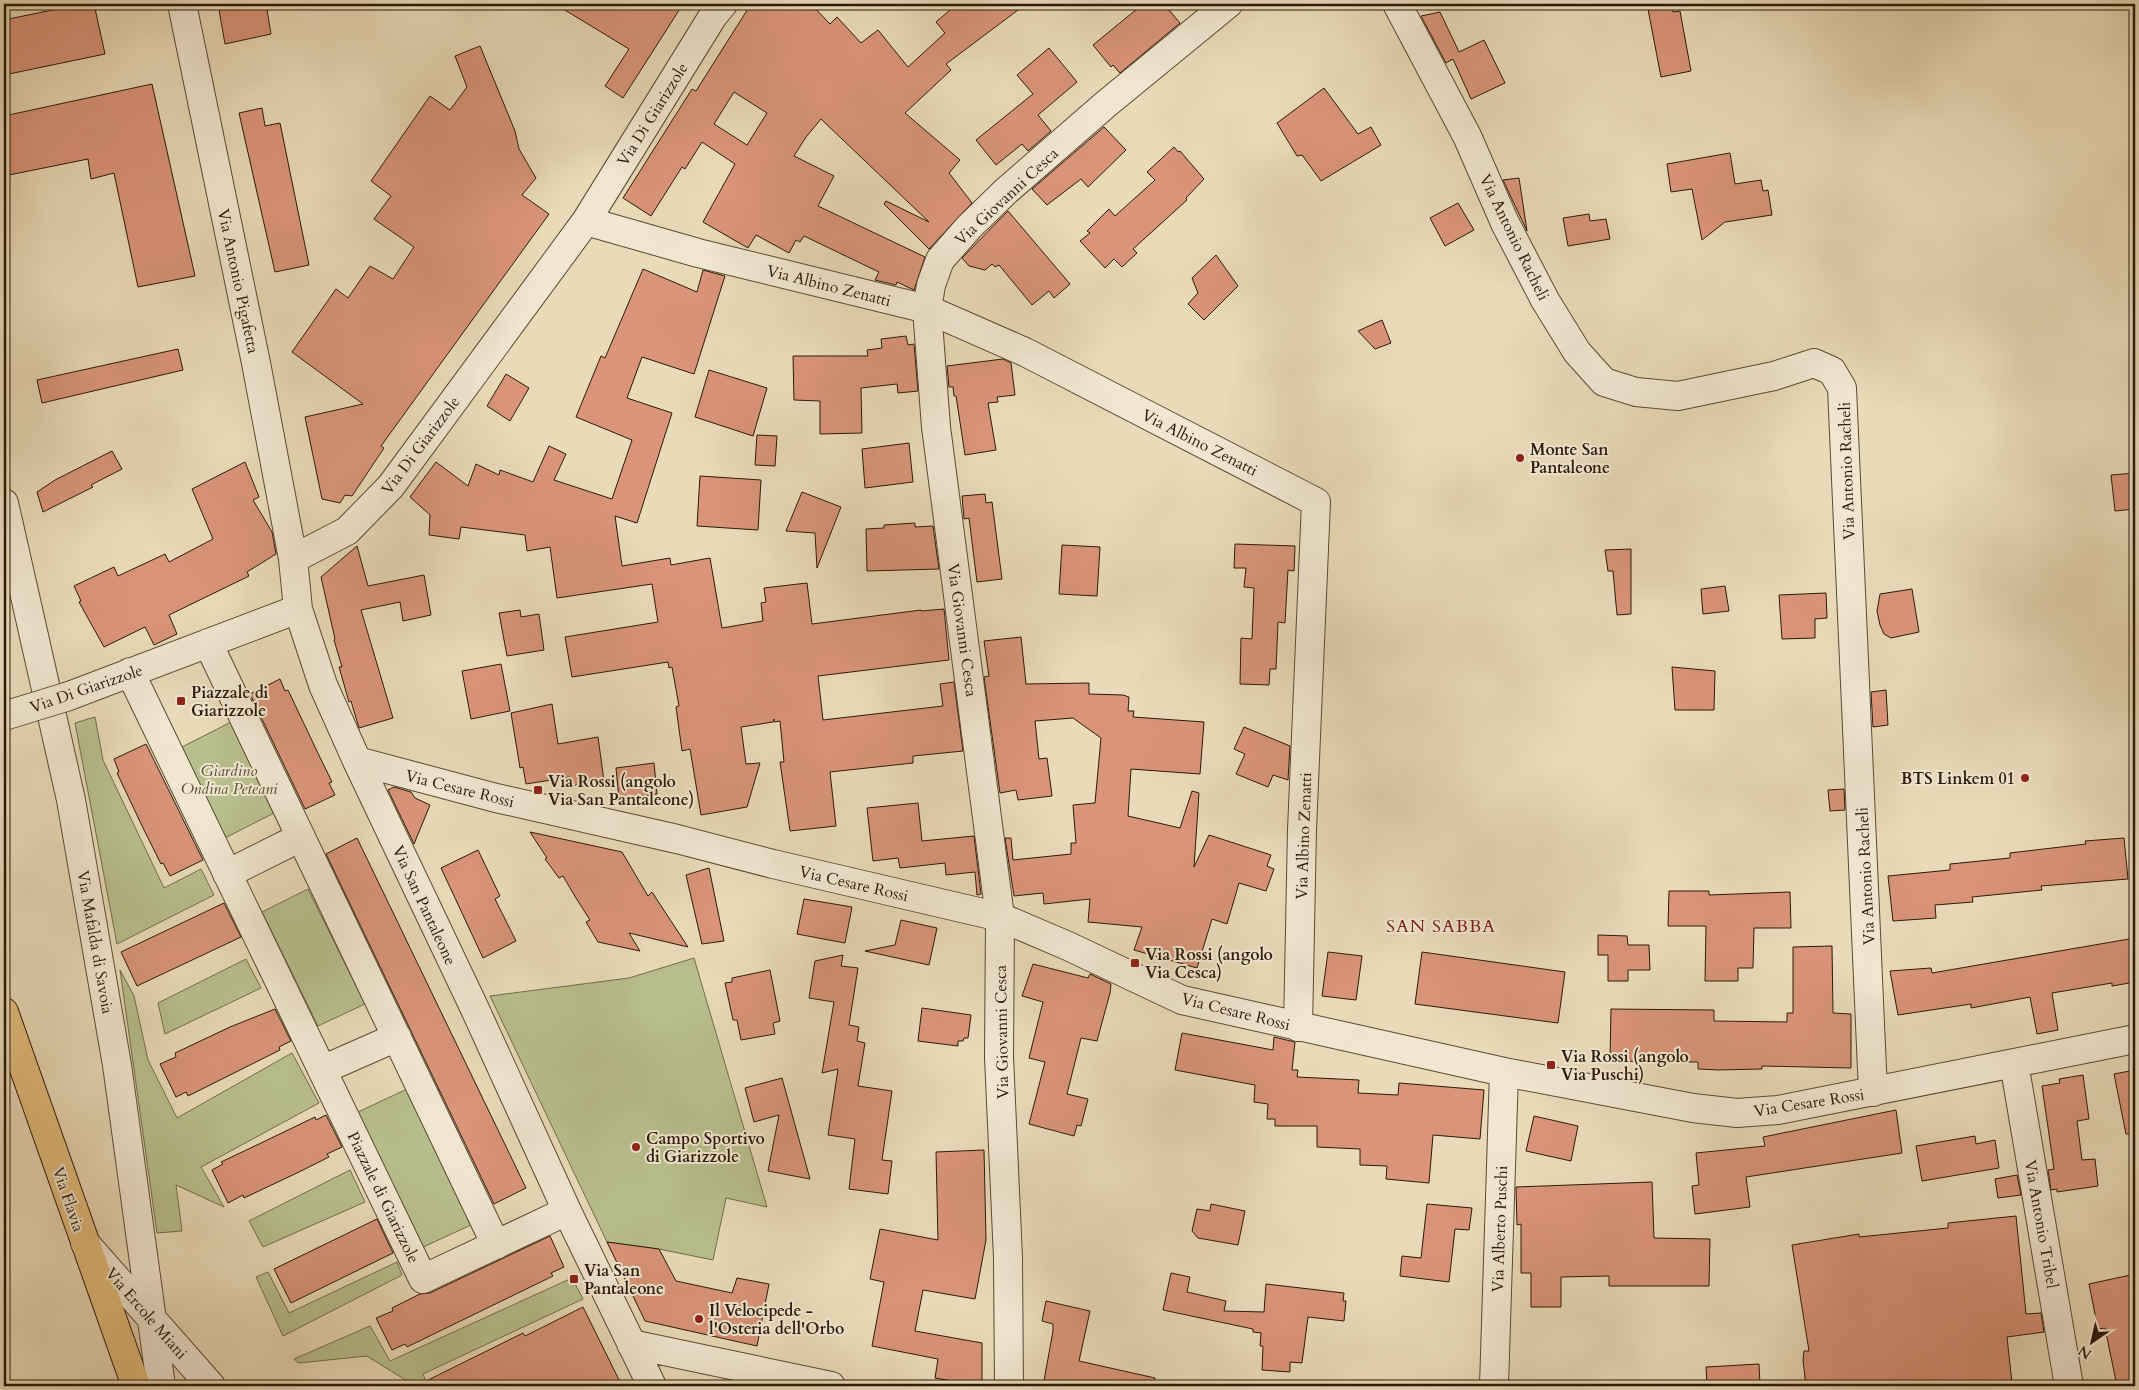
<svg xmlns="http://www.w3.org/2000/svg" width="2139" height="1390" font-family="Cardo,serif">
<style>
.green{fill:#b8bf8e;stroke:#726c4b}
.building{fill:#d99479;stroke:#2b1a08;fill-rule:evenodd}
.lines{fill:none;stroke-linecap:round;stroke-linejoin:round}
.minor-casing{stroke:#5a4a34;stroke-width:30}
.major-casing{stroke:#2b1a08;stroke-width:30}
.minor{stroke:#f1e7d1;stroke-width:28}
.major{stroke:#e4bd7c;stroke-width:28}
.minor-bridge-casing{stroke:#5a4a34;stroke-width:30;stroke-linecap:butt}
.minor-bridge{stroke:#f1e7d1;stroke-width:28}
.poi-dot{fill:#8f2418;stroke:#f1e7d1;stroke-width:2}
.labels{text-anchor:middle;stroke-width:4;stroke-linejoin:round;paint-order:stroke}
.street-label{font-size:16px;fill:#2b1a08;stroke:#f1e7d1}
.poi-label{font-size:16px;font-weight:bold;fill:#2b1a08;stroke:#f1e7d1;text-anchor:start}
.park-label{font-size:16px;font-style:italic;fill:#554c30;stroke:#f1e7d1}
.neighbourhood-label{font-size:18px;letter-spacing:1px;fill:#7a1f14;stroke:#f1e7d1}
</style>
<rect width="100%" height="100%" fill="#e9dab8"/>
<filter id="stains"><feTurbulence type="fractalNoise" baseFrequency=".004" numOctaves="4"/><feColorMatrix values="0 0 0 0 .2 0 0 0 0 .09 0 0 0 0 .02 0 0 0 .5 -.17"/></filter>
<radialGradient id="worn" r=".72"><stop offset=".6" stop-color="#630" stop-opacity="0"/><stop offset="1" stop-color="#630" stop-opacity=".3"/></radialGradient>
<path class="green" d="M95,717L103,760L164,888L201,869L214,895L117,944L75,723Z
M233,721L278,811L225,838L180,748Z
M308,889L365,1004L318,1026L262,912Z
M694,958L767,1207L726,1198L713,1260L659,1249L607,1242L490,996L629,978Z
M246,959L261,988L165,1034L158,1003Z
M120,970L134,996L148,1060L177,1118L292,1053L319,1103L201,1167L224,1207L176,1185L182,1231L157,1233Z
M407,1089L471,1225L421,1248L358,1112Z
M350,1170L365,1202L263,1247L249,1221Z
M397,1262L402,1275L283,1336L256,1277L268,1272L289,1313Z
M572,1278L583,1299L423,1374L428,1386H415L367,1356L299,1363L294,1359L370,1326L390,1361Z"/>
<path class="building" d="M81,4H94L105,54L4,75V20Z
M218,4H266L271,34L225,44Z
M555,4H683L623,98L605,86L629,49Z
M751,4H811L830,24L837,17L861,43L878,30L908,67L945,33L936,22L957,4H1026L946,64L951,70L905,113L960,160L949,173L972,203L929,249L884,204L886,201L929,222L821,119L806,137L794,156L834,176L818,206L925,257L914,290L897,282L896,285L875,280L879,272L804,236L800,242L796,240L789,253L756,235L748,248L703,222L735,164L702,142L685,169L682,167L651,216L623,198L692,89L696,91ZM734,92L767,113L747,145L714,124Z
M1143,4H1164L1180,23L1120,73L1113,65L1111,67L1093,45Z
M1647,4H1672L1673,12L1680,11L1691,71L1661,77Z
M1440,12L1459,52L1484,40L1505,83L1471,99L1453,59L1446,63L1421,16Z
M480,46L515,131L519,149L536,178L522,195L549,214L381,446L384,448L352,496L345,495L340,503L322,499L305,417L363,404L292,352L336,289L348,298L370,266L393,279L414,247L374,219L391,196L371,181L430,96L450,110L467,87L455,56Z
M1049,48L1077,82L1038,115L1051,131L1028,151L1022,144L996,165L976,140L1033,94L1017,75Z
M152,84L195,276L138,287L114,173L91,179L88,159L4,176V116Z
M1324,88L1358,134L1371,127L1381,145L1321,181L1302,155L1297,156L1277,123Z
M262,108L265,126L280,123L309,265L275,272L239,113Z
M1104,127L1126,150L1088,187L1081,179L1047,205L1032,189Z
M1174,147L1178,152L1180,151L1204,179L1186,198L1187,200L1133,249L1137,253L1122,267L1114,259L1105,268L1080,241L1090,233L1087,231L1109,209L1115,216L1155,180L1147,172Z
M1730,153L1735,184L1761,180L1763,191L1768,190L1772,215L1725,222L1702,240L1692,189L1671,192L1667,164Z
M1519,178L1527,231L1503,180Z
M1458,203L1474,230L1445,246L1430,218Z
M1008,211L1070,284L1054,298L1049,291L1032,305L999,265L995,267L992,264L985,270L969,266L962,258Z
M1589,214L1590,221L1606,219L1610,239L1568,246L1563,218Z
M1216,255L1238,286L1204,320L1188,304L1198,293L1192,278Z
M643,269L697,292L703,270L725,276L694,374L642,357L627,398L672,413L637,523L615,516L622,566L670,558L671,565L710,558L722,628L763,621L761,603L766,602L764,588L807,583L812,624L921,610V611L944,609L949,660L818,676L823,720L943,706L940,684L954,682L963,751L913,756V763L830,772L836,826L790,831L780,762H784L780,721L774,722V719L773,722L741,727L746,764L760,763L747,807L701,815L690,749L682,751L676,707L679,706L672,667L669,668L668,662L572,677L565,637L658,622L652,584L557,598L550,547L527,551L525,535L461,527L459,539L429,535L430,515L410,497L436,462L468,486L476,464L499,475L500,470L533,482L549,446L566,454L554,480L612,499L632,440L576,417L601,356L605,358Z
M1382,320L1391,343L1375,349L1358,331Z
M906,336L908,345L914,344L918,391L898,393L897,384L861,388L862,433L820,434V401L794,400L793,356H868L867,350L882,348L881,339Z
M178,349L183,370L42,403L37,380Z
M1003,359L1011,363L1015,395L997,397L998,402L988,403L996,450L965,455L956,396H954L953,387H949L947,366Z
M709,370L767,388L753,436L695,417Z
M506,374L529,388L510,421L487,406Z
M757,435L777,436L775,466L755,465Z
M909,443L913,482L865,488L862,449Z
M112,451L122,469L91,485L93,487L43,512L37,492L55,480Z
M245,462L259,497L253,500L272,532L276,554L247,572L249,576L169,615L177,634L154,645L145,627L104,647L79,602L81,601L74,586L114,567L118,576L165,554L169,562L213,539L192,489Z
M2135,473V509L2115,511L2111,475Z
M700,476L761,480L758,530L697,526Z
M802,492L841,507L817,568L815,533L786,531Z
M985,494L986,503L992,502L1002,579L977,582L969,518L964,519L962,496Z
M915,523V527L933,526L939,569L867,571L866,529L884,528V525Z
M1235,544L1295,546L1294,571L1288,570L1285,623L1278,622L1276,669H1270L1269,685L1240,684L1241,638L1252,639L1254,588L1244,587L1246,568H1234Z
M1062,545L1100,547L1097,596L1059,594Z
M357,546L368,586L424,575L431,615L403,621L400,602L361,610L393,718L359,728L351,701L349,702L339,667H342L334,640L335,639L321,577Z
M1631,549V614L1617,615L1613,571H1608L1605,550Z
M1725,586L1729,611L1703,614L1701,589Z
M1912,589L1919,632L1891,638L1884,634L1880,625L1877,611L1880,594Z
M1826,593L1827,618L1815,619V638L1782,639L1779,595Z
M520,610L521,617L539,614L544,650L507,656L499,613Z
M1021,637L1026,684L1089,683V694L1123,695L1129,697L1128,711H1134L1133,717L1204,722L1200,774L1131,769L1128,816L1180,828L1192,791L1199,793L1194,867L1209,835L1271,855L1267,866L1274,869L1266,891L1239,883L1227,924L1212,919L1197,968L1134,950L1142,927L1088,922L1090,899L1044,904L1043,893L1014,896L1005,838H1011L1013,860L1071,854V843H1076L1073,805L1095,803L1101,738L1073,718L1035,721L1039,759L1047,758L1052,796L1018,800L1016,790L1000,793L984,677L989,676L984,641Z
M501,664L510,711L471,719L462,671Z
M1672,667L1715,671L1714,710H1675Z
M280,679L285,691L288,690L315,747L332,782L329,783L335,795L305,809L250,694Z
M1886,690L1888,725L1873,727L1871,692Z
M552,704L558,744L598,737L604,781L571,786L570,777L526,784L523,767L520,768L511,713Z
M1244,727L1290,746L1288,780L1273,775L1268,787L1236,774L1245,754L1234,749Z
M146,744L203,860L170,876L163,863L161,864L144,830L117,773L119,772L114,759Z
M654,763L657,794L619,799L616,768Z
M394,787L411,792L415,798L430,805L414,844L388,790Z
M1844,789L1845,810L1830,811L1828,790Z
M918,803L922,841L974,836L981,894L977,895L975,872L946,875L945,863L900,868L898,858L873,861L867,808Z
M530,832L622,852L648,896L652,892L688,947L629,933L640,951L598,942L586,922L590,920L576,898L563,876L559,878L545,859L547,858Z
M357,838L526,1188L494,1204L326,854Z
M2124,838L2128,879L2041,886L2042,890L1972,897L1973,902L1935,905L1936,918L1893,921L1888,876L1950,870V864L2010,858V853L2086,844L2085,841Z
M478,850L500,896L495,899L516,941L483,958L441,868Z
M709,868L724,941L702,944L686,875Z
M1669,891H1709V895L1790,892L1791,928H1754L1753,968H1738V981H1705L1706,926H1668Z
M804,899L852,907L845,943L797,934Z
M224,903L241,937L137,986L121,952Z
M901,920L937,928L929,965L865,951L895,945Z
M1598,935L1627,936L1628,945H1649L1650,970H1628V981H1608V955H1598Z
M2135,938V982L2112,986V983L2052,993L2058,1030L2037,1034L2030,997L1971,1008V1004L1898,1015L1890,971L1931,968L1932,973Z
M1832,946L1833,1013L1851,1014V1068L1762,1066V1069L1719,1070L1698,1069V1062L1610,1061L1611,1009L1714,1010V1021L1787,1022V1013H1793V947Z
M1328,952L1362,956L1356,1000L1322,996Z
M1422,952L1565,972L1558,1023L1415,1004Z
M843,955L841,966L858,968L849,1025L859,1027L857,1041L865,1043L858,1086L892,1091L882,1160L892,1161L888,1194L849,1189L855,1139L828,1135L838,1069L822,1073L834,1002L809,998L815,961Z
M1033,964L1088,978L1090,974L1111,984L1110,993L1097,1041L1081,1038L1067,1094L1088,1099L1081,1126L1077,1125L1074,1136L1029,1124L1045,1062L1029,1058L1043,1002L1022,996Z
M770,970L780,1021L773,1023L775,1034L741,1040L737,1020H733L725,983L732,982V978Z
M922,1008L971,1015L968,1038H964L963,1041H958V1046L918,1041Z
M275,1009L291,1041L279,1047L280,1050L188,1096L186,1092L176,1097L160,1064L176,1057L175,1053L230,1027Z
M1182,1033L1273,1050L1274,1037L1295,1042L1292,1070H1298L1297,1077L1359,1080L1358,1093L1398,1095L1399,1083L1484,1090L1480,1139L1433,1135L1429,1183L1386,1179L1387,1166L1360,1165V1149L1317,1147V1126H1275V1119H1267L1268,1104L1254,1102L1255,1085L1175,1070Z
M2135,1070V1134H2126L2114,1074Z
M2083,1075L2089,1119L2077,1121L2082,1160L2095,1159L2098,1186L2057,1192V1189L2051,1190L2048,1170L2054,1169L2042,1086L2060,1083L2059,1079Z
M782,1078L790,1107L810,1179L768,1171L779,1115L754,1122L745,1088Z
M1896,1110L1902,1153L1746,1177L1750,1207L1695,1214L1692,1186L1699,1185L1696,1153L1765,1146L1763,1137Z
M326,1115L342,1147L327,1154L329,1157L299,1172L244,1198L243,1195L228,1203L212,1170L223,1164L221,1162L259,1144L315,1117L316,1120Z
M1534,1116L1578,1126L1571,1161L1526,1151Z
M1975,1136L1976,1144L1995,1140L1999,1168L1922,1181L1916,1146Z
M984,1150L986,1240L975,1299L923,1290L915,1331L982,1343V1386L935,1378L938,1359L872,1346L884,1282L870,1279L880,1229L938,1240L936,1152Z
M2017,1175L2021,1195L1998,1198L1995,1179Z
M1652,1182L1654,1238L1710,1239L1709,1286H1609V1276L1561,1277V1307H1531V1273H1521V1224L1517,1225L1516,1187Z
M1211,1204L1245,1211L1238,1245L1198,1238L1192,1231L1197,1209L1210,1211Z
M1427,1204L1472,1208L1469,1230L1455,1229L1449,1282L1400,1276L1402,1256L1421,1258Z
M2016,1216L2026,1314L2041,1313L2044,1332L2007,1337L2012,1383L1980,1386H1806L1803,1360L1804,1351H1809L1792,1245L1859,1234V1237L1948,1228V1223Z
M377,1219L393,1253L291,1303L274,1269Z
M550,1236L564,1267L551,1273L553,1276L407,1347L405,1344L392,1350L376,1318L393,1311L392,1308L420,1294L430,1293Z
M607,1242L659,1249L676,1281L732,1293L737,1278L769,1284L757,1346L645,1321Z
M1171,1273L1190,1277L1187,1292L1226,1301L1224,1311L1264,1312L1266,1284L1344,1293L1343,1301H1346L1344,1321L1308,1317L1302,1363L1290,1362V1372L1262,1370L1263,1346H1260L1261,1333L1253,1332V1329L1163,1310Z
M2135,1274V1386H2117L2105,1328L2098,1329L2089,1284Z
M1046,1301L1090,1311L1079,1361L1155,1378L1154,1386H1043L1053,1331V1324L1042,1321Z
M583,1307L622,1386H416L523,1333L525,1336Z
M1759,1364L1760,1386H1707L1706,1367Z"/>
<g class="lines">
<defs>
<path id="minor" d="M182,4L256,363L293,559
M1397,4L1467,136L1505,223L1545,300L1577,352L1604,382L1636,392L1678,396L1774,376L1814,363L1832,371L1842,388L1873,1092
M586,221L698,253L927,309L1025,352L1316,502L1302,830L1298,1027
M4,503L71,800L117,1065L161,1386
M298,609L323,685L357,761L474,1007L567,1211L652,1386
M208,643L496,1245
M130,672L423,1279L567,1211
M69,696L298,609L293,559L347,531L391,486L586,221L713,16L723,4
M357,761L496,798L677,839L773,864L1000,917L1068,946L1182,1000L1504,1072L1693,1108L1737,1113L1778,1110L2135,1039
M227,874L301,837
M2014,1063L2069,1386
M322,1070L397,1037
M85,1243L211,1386
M631,1344L831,1386
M1009,1386L1008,1258L999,1057L1000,917L936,427L927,309L931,285L940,260L969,227L1006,191L1106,104L1228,4
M1494,1386L1504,1072"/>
<path id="major" d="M4,1012L136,1386"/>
</defs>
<use href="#minor" class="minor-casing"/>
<use href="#major" class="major-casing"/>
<use href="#minor" class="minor"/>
<use href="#major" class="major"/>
<defs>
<path id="minor-bridge" d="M4,716L69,696"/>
</defs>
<use href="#minor-bridge" class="minor-bridge-casing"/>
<use href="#minor-bridge" class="minor-bridge"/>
</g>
<g class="poi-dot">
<circle cx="1520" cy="458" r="5"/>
<rect x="176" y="696" width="10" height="10" rx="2.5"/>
<circle cx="2025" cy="778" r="5"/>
<rect x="533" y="785" width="10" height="10" rx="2.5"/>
<rect x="1130" y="958" width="10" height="10" rx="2.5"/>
<rect x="1546" y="1060" width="10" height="10" rx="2.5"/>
<circle cx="636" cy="1147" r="5"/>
<rect x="569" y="1274" width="10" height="10" rx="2.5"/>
<circle cx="699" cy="1319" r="5"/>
</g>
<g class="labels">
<g class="street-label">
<text transform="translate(652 114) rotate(-58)" y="6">Via Di Giarizzole</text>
<text transform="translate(1006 196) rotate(-43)" y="6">Via Giovanni Cesca</text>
<text transform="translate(1515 237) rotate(64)" y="6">Via Antonio Racheli</text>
<text transform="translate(239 281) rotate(78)" y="6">Via Antonio Pigafetta</text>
<text transform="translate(829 285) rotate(14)" y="6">Via Albino Zenatti</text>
<text transform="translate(1200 442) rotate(27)" y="6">Via Albino Zenatti</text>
<text transform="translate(420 445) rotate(-53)" y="6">Via Di Giarizzole</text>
<text transform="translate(1846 471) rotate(-92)" y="6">Via Antonio Racheli</text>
<text transform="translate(963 630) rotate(82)" y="6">Via Giovanni Cesca</text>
<text transform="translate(86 688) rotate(-19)" y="6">Via Di Giarizzole</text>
<text transform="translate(460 788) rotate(14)" y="6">Via Cesare Rossi</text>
<text transform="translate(1303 836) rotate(-88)" y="6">Via Albino Zenatti</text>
<text transform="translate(1865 876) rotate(-93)" y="6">Via Antonio Racheli</text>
<text transform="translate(854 883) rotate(13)" y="6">Via Cesare Rossi</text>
<text transform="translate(425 905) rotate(65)" y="6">Via San Pantaleone</text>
<text transform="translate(96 942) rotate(80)" y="6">Via Mafalda di Savoia</text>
<text transform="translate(1236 1011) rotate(14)" y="6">Via Cesare Rossi</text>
<text transform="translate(1001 1032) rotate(-91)" y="6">Via Giovanni Cesca</text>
<text transform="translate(1809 1102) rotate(-9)" y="6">Via Cesare Rossi</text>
<text transform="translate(384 1197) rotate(64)" y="6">Piazzale di Giarizzole</text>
<text transform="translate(69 1199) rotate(71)" y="6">Via Flavia</text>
<text transform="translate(2042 1224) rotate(80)" y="6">Via Antonio Tribel</text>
<text transform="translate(1499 1229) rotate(-88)" y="6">Via Alberto Puschi</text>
<text transform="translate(147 1313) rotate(49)" y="6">Via Ercole Miani</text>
</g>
<g class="poi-label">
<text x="1530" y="455">Monte San<tspan x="1530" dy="18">Pantaleone</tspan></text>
<text x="191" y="698">Piazzale di<tspan x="191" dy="18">Giarizzole</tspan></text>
<text x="2015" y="784" text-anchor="end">BTS Linkem 01</text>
<text x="548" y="787">Via Rossi (angolo<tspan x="548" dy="18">Via San Pantaleone)</tspan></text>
<text x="1145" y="960">Via Rossi (angolo<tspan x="1145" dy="18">Via Cesca)</tspan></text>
<text x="1561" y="1062">Via Rossi (angolo<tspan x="1561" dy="18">Via Puschi)</tspan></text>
<text x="646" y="1144">Campo Sportivo<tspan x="646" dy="18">di Giarizzole</tspan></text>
<text x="584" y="1276">Via San<tspan x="584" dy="18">Pantaleone</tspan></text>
<text x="709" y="1316">Il Velocipede -<tspan x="709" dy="18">l'Osteria dell'Orbo</tspan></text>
</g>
<g class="park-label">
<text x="229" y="776">Giardino<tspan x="229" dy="18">Ondina Peteani</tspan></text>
</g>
<g class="neighbourhood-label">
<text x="1441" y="932">SAN SABBA</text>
</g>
</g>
<rect width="2139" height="1390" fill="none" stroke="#e9dab8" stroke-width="20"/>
<rect x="5" y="5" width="2129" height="1380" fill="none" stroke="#2b1a08" stroke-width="2.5"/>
<rect x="10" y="10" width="2119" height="1370" fill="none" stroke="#2b1a08"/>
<g transform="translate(2092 1342) rotate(214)" stroke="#f1e7d1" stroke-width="4" paint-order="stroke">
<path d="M0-4L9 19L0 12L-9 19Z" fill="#2b1a08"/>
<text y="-8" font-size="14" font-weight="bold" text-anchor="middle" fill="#2b1a08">N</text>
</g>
<rect width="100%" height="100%" filter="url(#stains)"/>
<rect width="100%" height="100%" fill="url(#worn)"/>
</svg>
